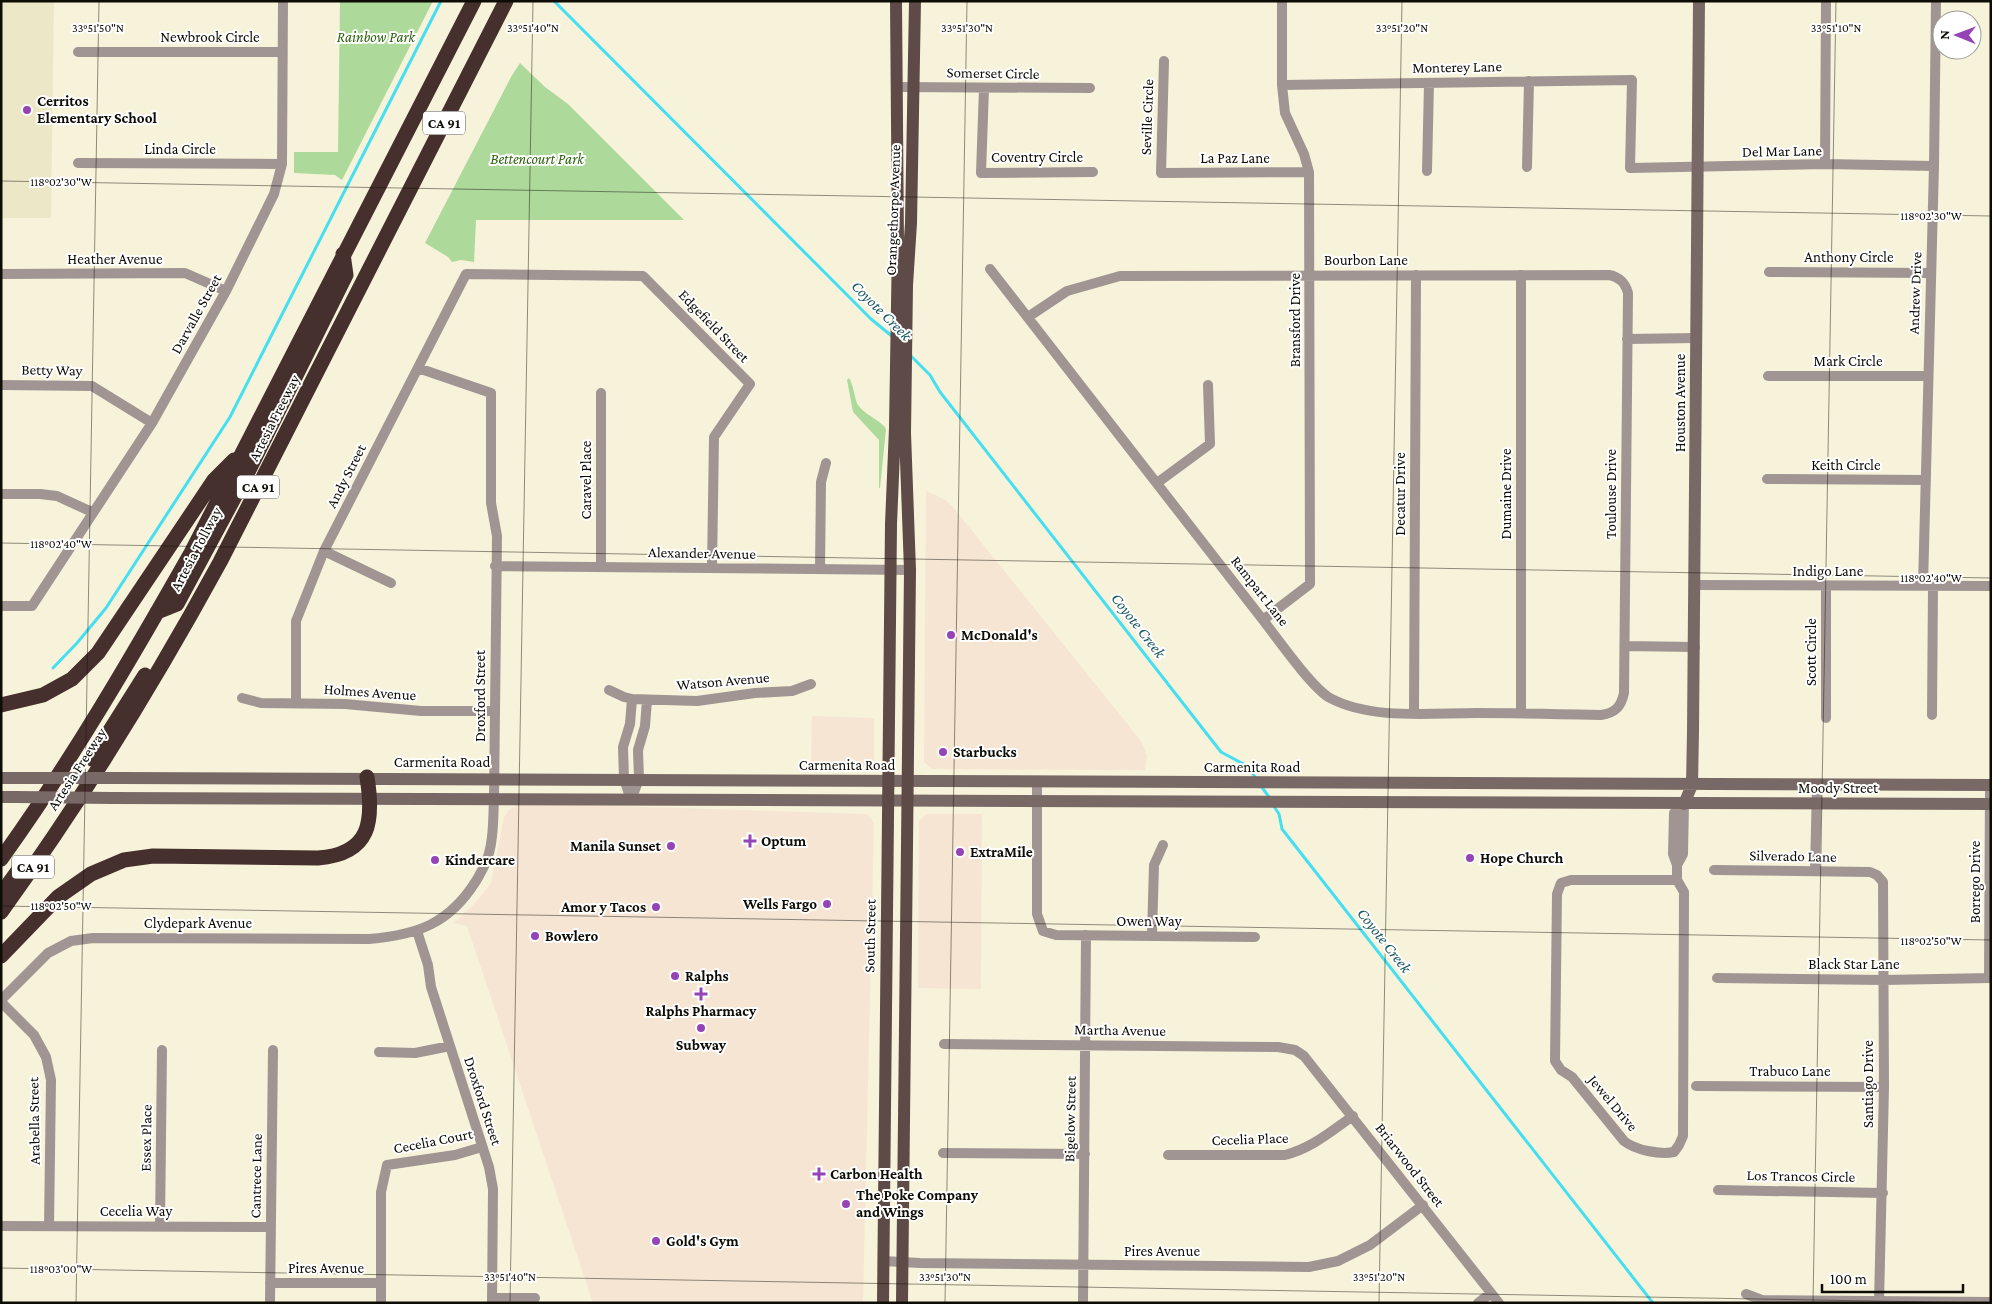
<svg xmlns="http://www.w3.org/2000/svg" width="1992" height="1304" font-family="'Crimson Pro',serif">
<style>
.commercial{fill:#f6e5d3}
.built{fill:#ece7c7}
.green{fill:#add99b}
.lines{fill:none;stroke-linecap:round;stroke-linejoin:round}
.stream{stroke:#46dff2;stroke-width:3}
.street{stroke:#a19593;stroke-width:10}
.secondary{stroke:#796966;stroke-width:12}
.primary{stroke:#5e4a47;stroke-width:12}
.highway{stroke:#46302d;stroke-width:15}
.secondary-bridge{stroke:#796966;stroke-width:12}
.ticks{fill:none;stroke:#0d0c05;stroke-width:1;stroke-opacity:0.45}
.poi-dot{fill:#9444b4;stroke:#fff;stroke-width:2}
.labels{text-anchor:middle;stroke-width:4;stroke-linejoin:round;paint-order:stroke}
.shield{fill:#fff;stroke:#565550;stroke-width:1}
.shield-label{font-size:14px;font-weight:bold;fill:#0d0c05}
.street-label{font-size:15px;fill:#0d0c05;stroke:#fff}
.park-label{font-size:15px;font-style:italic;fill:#2e620d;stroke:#fff}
.poi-label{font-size:15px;font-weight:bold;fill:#0d0c05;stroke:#fff;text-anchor:start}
.water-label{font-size:16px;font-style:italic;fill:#1c5a62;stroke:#fff}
.ticks-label{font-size:12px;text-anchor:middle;fill:#0d0c05;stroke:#fff;stroke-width:4;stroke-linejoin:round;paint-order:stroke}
</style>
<rect width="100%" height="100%" fill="#f7f3da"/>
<path class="commercial" d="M926,491L944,499L952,506L1141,741L1147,756L1145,770L932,769L924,762Z
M812,716L874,718V759L870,767L829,768L811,766Z
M520,803L867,814L874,822L863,1303H593L467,926L454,923L477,901L491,883L504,817L509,810Z
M926,814H982L981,989L918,988L919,821Z"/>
<path class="built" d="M1,1H54L51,218H1Z"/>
<path class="green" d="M340,1H433L342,180L335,175L294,173V152H338Z
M520,63L545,87L568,104L684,220H476L474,262L461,260L452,262L448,257L425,243L511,77Z
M849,378C854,386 855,401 858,405C865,415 882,421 886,429L880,488H879V440L853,412L847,380Z"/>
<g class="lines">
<path class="stream" d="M554,1L871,319L893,337
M909,354L930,375L940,392L1221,752L1249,767L1256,779
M53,668L77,643L106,608L230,417L441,1
M1261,786L1269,797
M1273,805L1279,814L1282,829L1653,1303"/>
<path class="street" d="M78,52H282
M1164,61L1161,173L1309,172
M1282,85L1632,80L1630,168L1825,164L1934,166
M896,87L1090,88
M984,88L981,173L1093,172
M78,163L282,164
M1825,164L1826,1
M1527,167L1529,81
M1427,171L1429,83
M990,269L1263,620C1277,638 1312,688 1330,698C1371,720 1430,713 1476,713C1517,713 1559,714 1601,715C1615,713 1621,707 1624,693L1628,293C1625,282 1619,277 1609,275L1120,276L1067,291L1028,317
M1769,272L1930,273
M1,274L185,273L226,291
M1627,339L1697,338
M1768,376H1927
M1,385L92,386L152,423
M1767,479L1926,480
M1157,483L1210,444L1208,385
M1,494H40L57,496L92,512
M324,551L391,583
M495,566L910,570
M601,567V393
M820,569L821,482L826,463
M1695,585L1991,586
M1826,586V718
M1923,586L1934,166L1936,1
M1,606H32L152,423L226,291L274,194L282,164L283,1
M1263,620L1310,584L1309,172L1304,154L1285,113L1282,85V1
M1625,646L1695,647
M609,690L624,697L632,699L697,701L755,693L792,691L811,684
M242,698L261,703L345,704L421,711H495
M296,703V621L324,551L466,274L643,276L750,384L714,437L712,568
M1414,713L1416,275
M1521,713V275
M1932,715L1933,586
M1037,782V914L1043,931L1056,935L1255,937
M631,800L624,779L623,747L630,724L632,699
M631,800L639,779L638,750L645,726L647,700
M1677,865L1683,854L1684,804
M1714,870L1870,872L1877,875L1883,882L1884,1087L1879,1303
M1815,870L1817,785
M1677,880H1571L1561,883L1557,894L1555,1061L1561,1070L1572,1077L1624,1141C1635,1150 1660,1155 1674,1152L1679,1145L1683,1136L1684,892L1677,880V865L1673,854L1674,813L1684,804
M417,931L428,965L431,987L489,1167L493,1189L492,1303
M1152,935L1154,865L1163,845
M1717,978L1884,980L1991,978
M1989,978L1990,785
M1,1000L48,953L71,941L93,938L369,939C417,935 449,924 476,881C481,872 487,863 489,853C494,836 493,817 494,799L497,536L491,503V393L418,368
M1,1002L34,1035L46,1057L51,1080L49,1226
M944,1044L1278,1047L1295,1050L1304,1056L1499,1303
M379,1052L415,1053L450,1046
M1696,1086L1884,1087
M943,1153L1085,1154
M1168,1155H1285C1312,1148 1330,1132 1353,1116
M1718,1190L1883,1193
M1,1226L271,1227
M160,1226L162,1050
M883,1261L920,1263L1309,1267L1338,1261L1370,1245L1423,1205
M270,1283H381
M1746,1294L1762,1300L1991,1302
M492,1298H535
M270,1303L273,1050
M381,1303V1192L387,1165L455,1155L482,1147
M1083,1303L1086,935
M1478,1303L1491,1293"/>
<path class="secondary" d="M1,778H26
M121,778L1991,785
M1,797H16
M113,798L1991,804
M1684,804L1692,785L1693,732L1699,1"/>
<path class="primary" d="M883,1303L891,524L895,428L898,244L896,1
M902,1303L910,570L905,433L907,285L911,223L915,1"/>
<path class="highway" d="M157,612L177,604L247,474L346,275L343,254
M1,705L43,695L72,679L98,653L214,480L234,460
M92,759L145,675
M1,859C71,762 132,657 191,553L474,1
M1,894L23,864
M1,912C82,800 154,683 220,562L506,1
M1,956L58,897L91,874L124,860L153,856L318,858C371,854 374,821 367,777"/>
<path class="secondary-bridge" d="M26,778H121
M16,797L113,798"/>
</g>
<path class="ticks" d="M1,181L1991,216M1,543L1991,578M1,906L1991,940M1,1268L1985,1303M76,1303L99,1M510,1303L533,1M945,1303L967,1M1379,1303L1402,1M1813,1303L1836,1"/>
<g class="poi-dot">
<circle cx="27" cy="110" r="5"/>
<circle cx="951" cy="635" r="5"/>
<circle cx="943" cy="752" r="5"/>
<path d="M747.5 833.5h5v5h5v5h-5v5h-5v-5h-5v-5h5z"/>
<circle cx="671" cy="846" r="5"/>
<circle cx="960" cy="852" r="5"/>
<circle cx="1470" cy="858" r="5"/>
<circle cx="435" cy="860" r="5"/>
<circle cx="827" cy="904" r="5"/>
<circle cx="656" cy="907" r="5"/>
<circle cx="535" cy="936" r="5"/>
<circle cx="675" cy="976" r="5"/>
<path d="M698.5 986.5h5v5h5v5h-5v5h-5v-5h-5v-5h5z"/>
<circle cx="701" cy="1028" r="5"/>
<path d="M816.5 1166.5h5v5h5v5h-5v5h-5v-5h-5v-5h5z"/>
<circle cx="846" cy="1204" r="5"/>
<circle cx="656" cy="1241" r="5"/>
</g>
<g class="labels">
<g class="shield">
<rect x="423" y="111.5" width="42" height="23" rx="4"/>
<rect x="237" y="475.5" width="42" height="23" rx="4"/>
<rect x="12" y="855.5" width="42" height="23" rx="4"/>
</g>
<g class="shield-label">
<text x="444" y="128">CA 91</text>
<text x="258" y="492">CA 91</text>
<text x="33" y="872">CA 91</text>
</g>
<g class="street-label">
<text x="210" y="42">Newbrook Circle</text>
<text transform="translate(1457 67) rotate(-1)" y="5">Monterey Lane</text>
<text transform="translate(993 73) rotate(1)" y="5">Somerset Circle</text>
<text transform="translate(1147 117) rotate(-88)" y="5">Seville Circle</text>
<text x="180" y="154">Linda Circle</text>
<text transform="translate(1782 151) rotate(-1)" y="5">Del Mar Lane</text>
<text x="1037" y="162">Coventry Circle</text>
<text x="1235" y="163">La Paz Lane</text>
<text transform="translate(893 210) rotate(-88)" y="5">Orangethorpe Avenue</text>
<text x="1849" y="262">Anthony Circle</text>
<text x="115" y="264">Heather Avenue</text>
<text x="1366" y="265">Bourbon Lane</text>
<text transform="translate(1915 293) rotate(-88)" y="5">Andrew Drive</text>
<text transform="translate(196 314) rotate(-61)" y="5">Darvalle Street</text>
<text transform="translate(1295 320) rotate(-90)" y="5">Bransford Drive</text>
<text transform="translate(714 326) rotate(46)" y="5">Edgefield Street</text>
<text x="1848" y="366">Mark Circle</text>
<text transform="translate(52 370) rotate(1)" y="5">Betty Way</text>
<text transform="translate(1680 403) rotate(-90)" y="5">Houston Avenue</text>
<text transform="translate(274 418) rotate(-63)" y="5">Artesia Freeway</text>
<text x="1846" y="470">Keith Circle</text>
<text transform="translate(346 476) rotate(-63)" y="5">Andy Street</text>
<text transform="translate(586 480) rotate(-90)" y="5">Caravel Place</text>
<text transform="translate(1400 494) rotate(-90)" y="5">Decatur Drive</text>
<text transform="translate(1506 494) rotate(-90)" y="5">Dumaine Drive</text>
<text transform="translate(1611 494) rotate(-90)" y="5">Toulouse Drive</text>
<text transform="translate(196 549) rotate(-62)" y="5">Artesia Tollway</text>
<text transform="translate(702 553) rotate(1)" y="5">Alexander Avenue</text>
<text x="1828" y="576">Indigo Lane</text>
<text transform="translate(1260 591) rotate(52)" y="5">Rampart Lane</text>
<text transform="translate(1811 652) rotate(-90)" y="5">Scott Circle</text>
<text transform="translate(723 681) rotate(-5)" y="5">Watson Avenue</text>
<text transform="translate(370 692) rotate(4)" y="5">Holmes Avenue</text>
<text transform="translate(480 696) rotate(-90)" y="5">Droxford Street</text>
<text x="442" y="767">Carmenita Road</text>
<text x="847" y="770">Carmenita Road</text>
<text x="1252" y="772">Carmenita Road</text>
<text transform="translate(77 769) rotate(-57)" y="5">Artesia Freeway</text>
<text x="1838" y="793">Moody Street</text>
<text transform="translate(1793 856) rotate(1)" y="5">Silverado Lane</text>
<text transform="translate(1975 882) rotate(-90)" y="5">Borrego Drive</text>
<text x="1149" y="926">Owen Way</text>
<text x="198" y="928">Clydepark Avenue</text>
<text transform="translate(870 936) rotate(-89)" y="5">South Street</text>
<text x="1854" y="969">Black Star Lane</text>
<text transform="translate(1120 1030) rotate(1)" y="5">Martha Avenue</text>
<text x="1790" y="1076">Trabuco Lane</text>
<text transform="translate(1868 1084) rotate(-90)" y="5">Santiago Drive</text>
<text transform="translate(483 1101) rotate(72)" y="5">Droxford Street</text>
<text transform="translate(1613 1103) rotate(50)" y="5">Jewel Drive</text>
<text transform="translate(1070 1119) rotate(-89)" y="5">Bigelow Street</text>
<text transform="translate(34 1121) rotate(-91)" y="5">Arabella Street</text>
<text transform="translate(146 1138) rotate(-89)" y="5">Essex Place</text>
<text transform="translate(1250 1139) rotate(-2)" y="5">Cecelia Place</text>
<text transform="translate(433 1141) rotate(-11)" y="5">Cecelia Court</text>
<text transform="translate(1410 1165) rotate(52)" y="5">Briarwood Street</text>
<text transform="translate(256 1176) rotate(-89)" y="5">Cantrece Lane</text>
<text transform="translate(1801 1176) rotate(1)" y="5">Los Trancos Circle</text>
<text x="136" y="1216">Cecelia Way</text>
<text x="1162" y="1256">Pires Avenue</text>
<text x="326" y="1273">Pires Avenue</text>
</g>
<g class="park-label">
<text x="376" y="42">Rainbow Park</text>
<text x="537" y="164">Bettencourt Park</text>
</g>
<g class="poi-label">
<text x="37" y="106">Cerritos<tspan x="37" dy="17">Elementary School</tspan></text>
<text x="961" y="640">McDonald's</text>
<text x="953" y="757">Starbucks</text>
<text x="761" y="846">Optum</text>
<text x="661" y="851" text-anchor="end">Manila Sunset</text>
<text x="970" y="857">ExtraMile</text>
<text x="1480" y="863">Hope Church</text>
<text x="445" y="865">Kindercare</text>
<text x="817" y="909" text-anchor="end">Wells Fargo</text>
<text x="646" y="912" text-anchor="end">Amor y Tacos</text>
<text x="545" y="941">Bowlero</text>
<text x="685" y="981">Ralphs</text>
<text x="701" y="1016" text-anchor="middle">Ralphs Pharmacy</text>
<text x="701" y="1050" text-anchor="middle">Subway</text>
<text x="830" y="1179">Carbon Health</text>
<text x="856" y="1200">The Poke Company<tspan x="856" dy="17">and Wings</tspan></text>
<text x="666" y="1246">Gold's Gym</text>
</g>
<g class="water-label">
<text transform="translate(882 310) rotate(45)" y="6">Coyote Creek</text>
<text transform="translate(1139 625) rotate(52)" y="6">Coyote Creek</text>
<text transform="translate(1385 940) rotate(52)" y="6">Coyote Creek</text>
</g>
</g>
<g class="ticks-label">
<text x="98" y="32">33°51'50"N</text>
<text x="533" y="32">33°51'40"N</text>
<text x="967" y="32">33°51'30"N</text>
<text x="1402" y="32">33°51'20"N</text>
<text x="1836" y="32">33°51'10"N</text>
<text x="61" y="186">118°02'30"W</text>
<text x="1931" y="220">118°02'30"W</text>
<text x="61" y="548">118°02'40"W</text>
<text x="1931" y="582">118°02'40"W</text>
<text x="61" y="910">118°02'50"W</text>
<text x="1931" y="945">118°02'50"W</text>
<text x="61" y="1273">118°03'00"W</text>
<text x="510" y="1281">33°51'40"N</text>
<text x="945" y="1281">33°51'30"N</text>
<text x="1379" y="1281">33°51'20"N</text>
</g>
<rect width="1992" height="1304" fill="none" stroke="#0d0c05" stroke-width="5"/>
<g transform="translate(1957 35) rotate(271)"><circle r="24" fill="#ffffff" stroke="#9e9e9b"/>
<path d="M0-4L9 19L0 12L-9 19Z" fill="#9444b4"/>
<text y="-8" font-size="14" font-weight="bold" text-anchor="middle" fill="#0d0c05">N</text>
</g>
<path d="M1822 1284v8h141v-8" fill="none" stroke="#0d0c05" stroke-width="2.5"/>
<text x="1830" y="1284" font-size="15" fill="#0d0c05" stroke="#ffffff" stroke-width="4" paint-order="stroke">100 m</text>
</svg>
